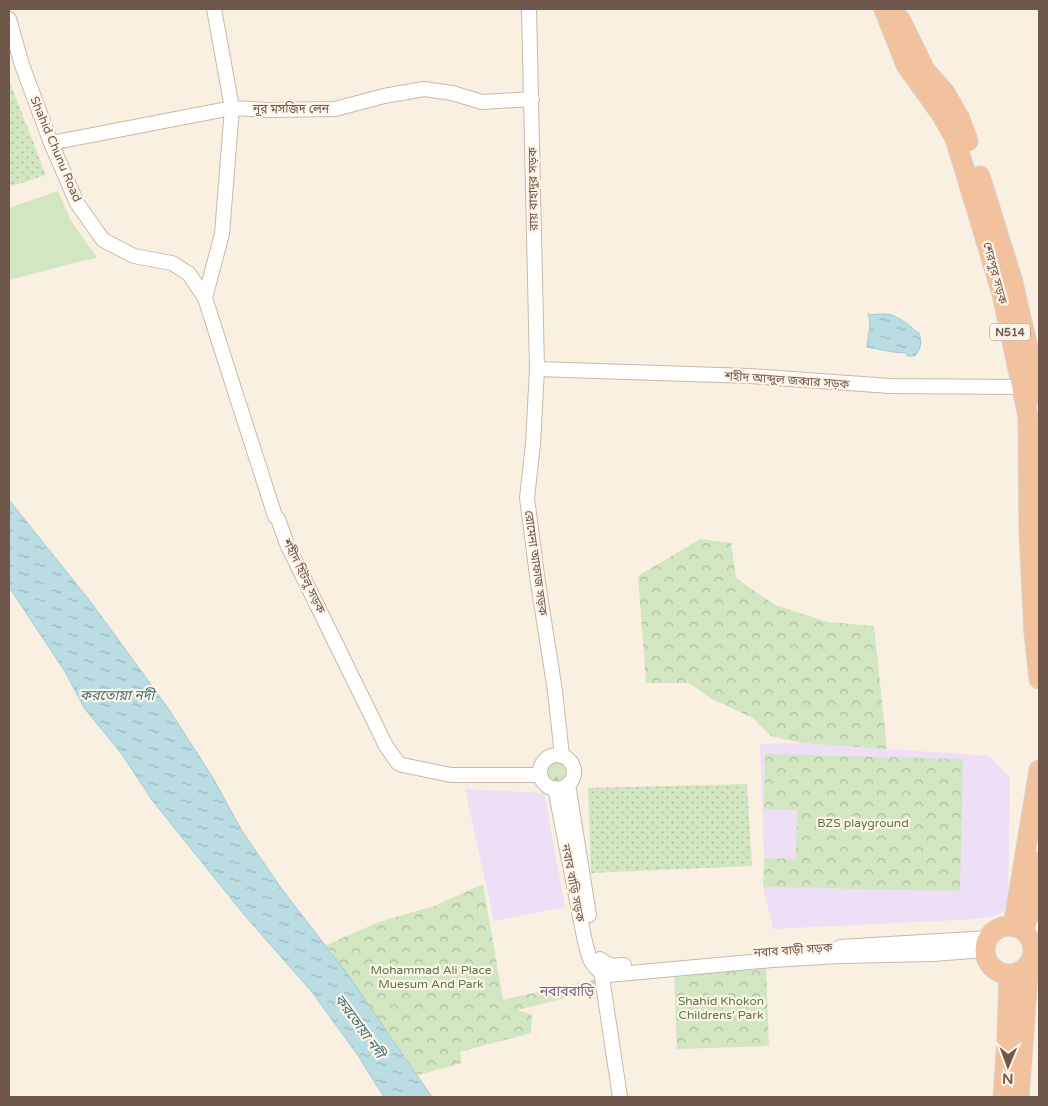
<svg xmlns="http://www.w3.org/2000/svg" width="1048" height="1106" font-family="'Varela Round','Noto Sans Bengali',sans-serif">
<style>
.education{fill:#eddff6}
.grass{fill:url(#grass-dots)}
.forest{fill:url(#forest-firs)}
.park{fill:url(#park-crowns)}
.pitch{fill:#d2e6c2}
.water{fill:url(#water-ripples);stroke:#a0ccd3}
.lines{fill:none;stroke-linecap:round;stroke-linejoin:round}
.tertiary-casing{stroke:#cab8aa;stroke-width:16}
.secondary-casing{stroke:#cfbaaa;stroke-width:18}
.trunk-casing{stroke:#d7d0cd;stroke-width:21}
.tertiary{stroke:#fff;stroke-width:14}
.secondary{stroke:#fff;stroke-width:15}
.trunk{stroke:#f2c29e;stroke-width:19}
.labels{text-anchor:middle;stroke-width:4.5;stroke-linejoin:round;paint-order:stroke}
.shield{fill:#fef5e8;stroke:#9b867a;stroke-width:1}
.shield-label{font-size:11px;font-weight:bold;fill:#70574b}
.street-label{font-size:12px;fill:#70574b;stroke:#fef5e8}
.park-label{font-size:12px;fill:#577a46;stroke:#fef5e8}
.water-label{font-size:14px;font-style:italic;fill:#43737b;stroke:#fef5e8}
.neighbourhood-label{font-size:14px;fill:#7d638c;stroke:#fef5e8}
</style>
<defs>
<pattern id="grass-dots" width="8" height="8" patternUnits="userSpaceOnUse" patternTransform="scale(1.25)"><rect width="8" height="8" fill="#d2e6c2"/><path d="M2 2h.1M6 6h.1" fill="none" stroke="#afbda0" stroke-width="1.8" stroke-linecap="round"/></pattern>
<pattern id="forest-firs" width="22" height="20" patternUnits="userSpaceOnUse" patternTransform="scale(1.25)"><rect width="22" height="20" fill="#d2e6c2"/><path d="M5 1l3.5 6h-7zM16 11l3.5 6h-7z" fill="#afbda0"/></pattern>
<pattern id="park-crowns" width="20" height="18" patternUnits="userSpaceOnUse" patternTransform="scale(1.25)"><rect width="20" height="18" fill="#d2e6c2"/><path d="M2 6a3 3 0 1 1 6 0M12 15a3 3 0 1 1 6 0" fill="none" stroke="#afbda0"/></pattern>
<pattern id="water-ripples" width="26" height="14" patternUnits="userSpaceOnUse" patternTransform="scale(1.25)"><rect width="26" height="14" fill="#b9dde2"/><path d="M2 4q2-2 4 0t4 0M15 11q2-2 4 0t4 0" fill="none" stroke="#9bb6b9"/></pattern>
</defs>
<rect width="100%" height="100%" fill="#faf0e2"/>
<path class="education" d="M802,743L989,756L1010,777L1008,909L997,915L978,919L773,929L763,887L764,858L760,744Z
M465,789L544,793L565,907L494,921Z"/>
<path class="grass" d="M9,80L46,175L9,187Z
M747,784L752,866L591,873L588,788Z"/>
<path class="forest" d="M544 772a13 13 0 1 1 26 0a13 13 0 1 1-26 0Z"/>
<path class="park" d="M700,539L731,543L736,578L775,605L828,622L874,626L887,749L802,743L771,736L753,718L712,699L689,683H646L638,576Z
M765,754L963,759L960,891L763,887L764,858L796,859L797,810L764,809Z
M483,884L503,1000L600,978L602,989L518,1010L532,1015L531,1033L460,1052L462,1063L418,1075L326,945L379,922L434,906Z
M766,967L769,1046L677,1049L674,970Z"/>
<path class="pitch" d="M58,191L71,221L97,258L82,261L9,280V208Z"/>
<path class="water" d="M868,313L870,315C887,313 892,313 906,323C911,326 914,331 919,333C922,342 921,349 915,356H907V353L893,352L867,347C868,334 872,324 868,313Z
M9,500L90,601L168,708L213,778L242,831L281,888L348,975L432,1097H384L357,1054L312,992L246,917L152,800L121,753L85,709L64,670L9,587Z"/>
<g class="lines">
<defs>
<path id="tertiary" d="M529,9L537,369L533,444L527,498L538,583L555,691L562,756
M9,19L22,65L51,143L77,203L103,240L134,256L172,263L189,274L205,298L275,516L278,519L287,544L386,746L398,763L402,765L451,775H540
M51,143L232,108L269,110L335,109L384,96L424,89L452,93L482,102L532,99
M205,298L222,234L232,108L214,9
M537,369L750,376L890,386L1022,387L1031,385
M540 772a17 17 0 1 1 34 0a17 17 0 1 1-34 0Z
M568,784L589,915
M555,788L584,937C588,954 590,970 608,975L772,960L840,956L933,954L985,950
M840,947L988,938
M600,959C608,966 614,966 624,965
M600,964L620,1097"/>
<path id="secondary" d="M1032,943L1039,930"/>
<path id="trunk" d="M884,9L906,65L941,114L955,138L1002,294L1028,416L1029,532L1034,633L1039,679
M900,19L925,70L945,93L960,119L968,141
M980,176L1012,279L1039,395
M985 950a24 24 0 1 1 48 0a24 24 0 1 1-48 0Z
M1013,927L1039,770
M1025,932L1039,862
M1003,1097L1007,1039L1009,974
M1019,1097L1029,963"/>
</defs>
<use href="#tertiary" class="tertiary-casing"/>
<use href="#secondary" class="secondary-casing"/>
<use href="#trunk" class="trunk-casing"/>
<use href="#tertiary" class="tertiary"/>
<use href="#secondary" class="secondary"/>
<use href="#trunk" class="trunk"/>
</g>
<g class="labels">
<rect class="shield" x="990" y="323.5" width="40" height="17" rx="4"/>
<g class="shield-label">
<text x="1010" y="336">N514</text>
</g>
<g class="street-label">
<text x="291" y="113">নূর মসজিদ লেন</text>
<text transform="translate(56 149) rotate(67)" y="4">Shahid Chunu Road</text>
<text transform="translate(533 189) rotate(-91)" y="4">রায় বাহাদুর সড়ক</text>
<text transform="translate(995 273) rotate(75)" y="4">শেরপুর সড়ক</text>
<text transform="translate(787 380) rotate(4)" y="4">শহীদ আব্দুল জব্বার সড়ক</text>
<text transform="translate(536 563) rotate(82)" y="4">রোমেনা আফাজ সড়ক</text>
<text transform="translate(304 576) rotate(64)" y="4">শহীদ হিটলু সড়ক</text>
<text transform="translate(573 883) rotate(79)" y="4">নবাব বাড়ি সড়ক</text>
<text transform="translate(793 950) rotate(-4)" y="4">নবাব বাড়ী সড়ক</text>
</g>
<g class="park-label">
<text x="863" y="827">BZS playground</text>
<text x="431" y="974">Mohammad Ali Place<tspan x="431" dy="14">Muesum And Park</tspan></text>
<text x="721" y="1005">Shahid Khokon<tspan x="721" dy="14">Childrens' Park</tspan></text>
</g>
<g class="water-label">
<text x="117" y="700">করতোয়া নদী</text>
<text transform="translate(360 1026) rotate(54)" y="5">করতোয়া নদী</text>
</g>
<g class="neighbourhood-label">
<text x="567" y="996">নবাববাড়ি</text>
</g>
</g>
<rect width="1048" height="1106" fill="none" stroke="#70574b" stroke-width="20"/>
<g transform="translate(1008 1066) rotate(181)" stroke="#fef5e8" stroke-width="4" paint-order="stroke">
<path d="M0-4L9 19L0 12L-9 19Z" fill="#70574b"/>
<text y="-8" font-size="14" font-weight="bold" text-anchor="middle" fill="#70574b">N</text>
</g>
</svg>
